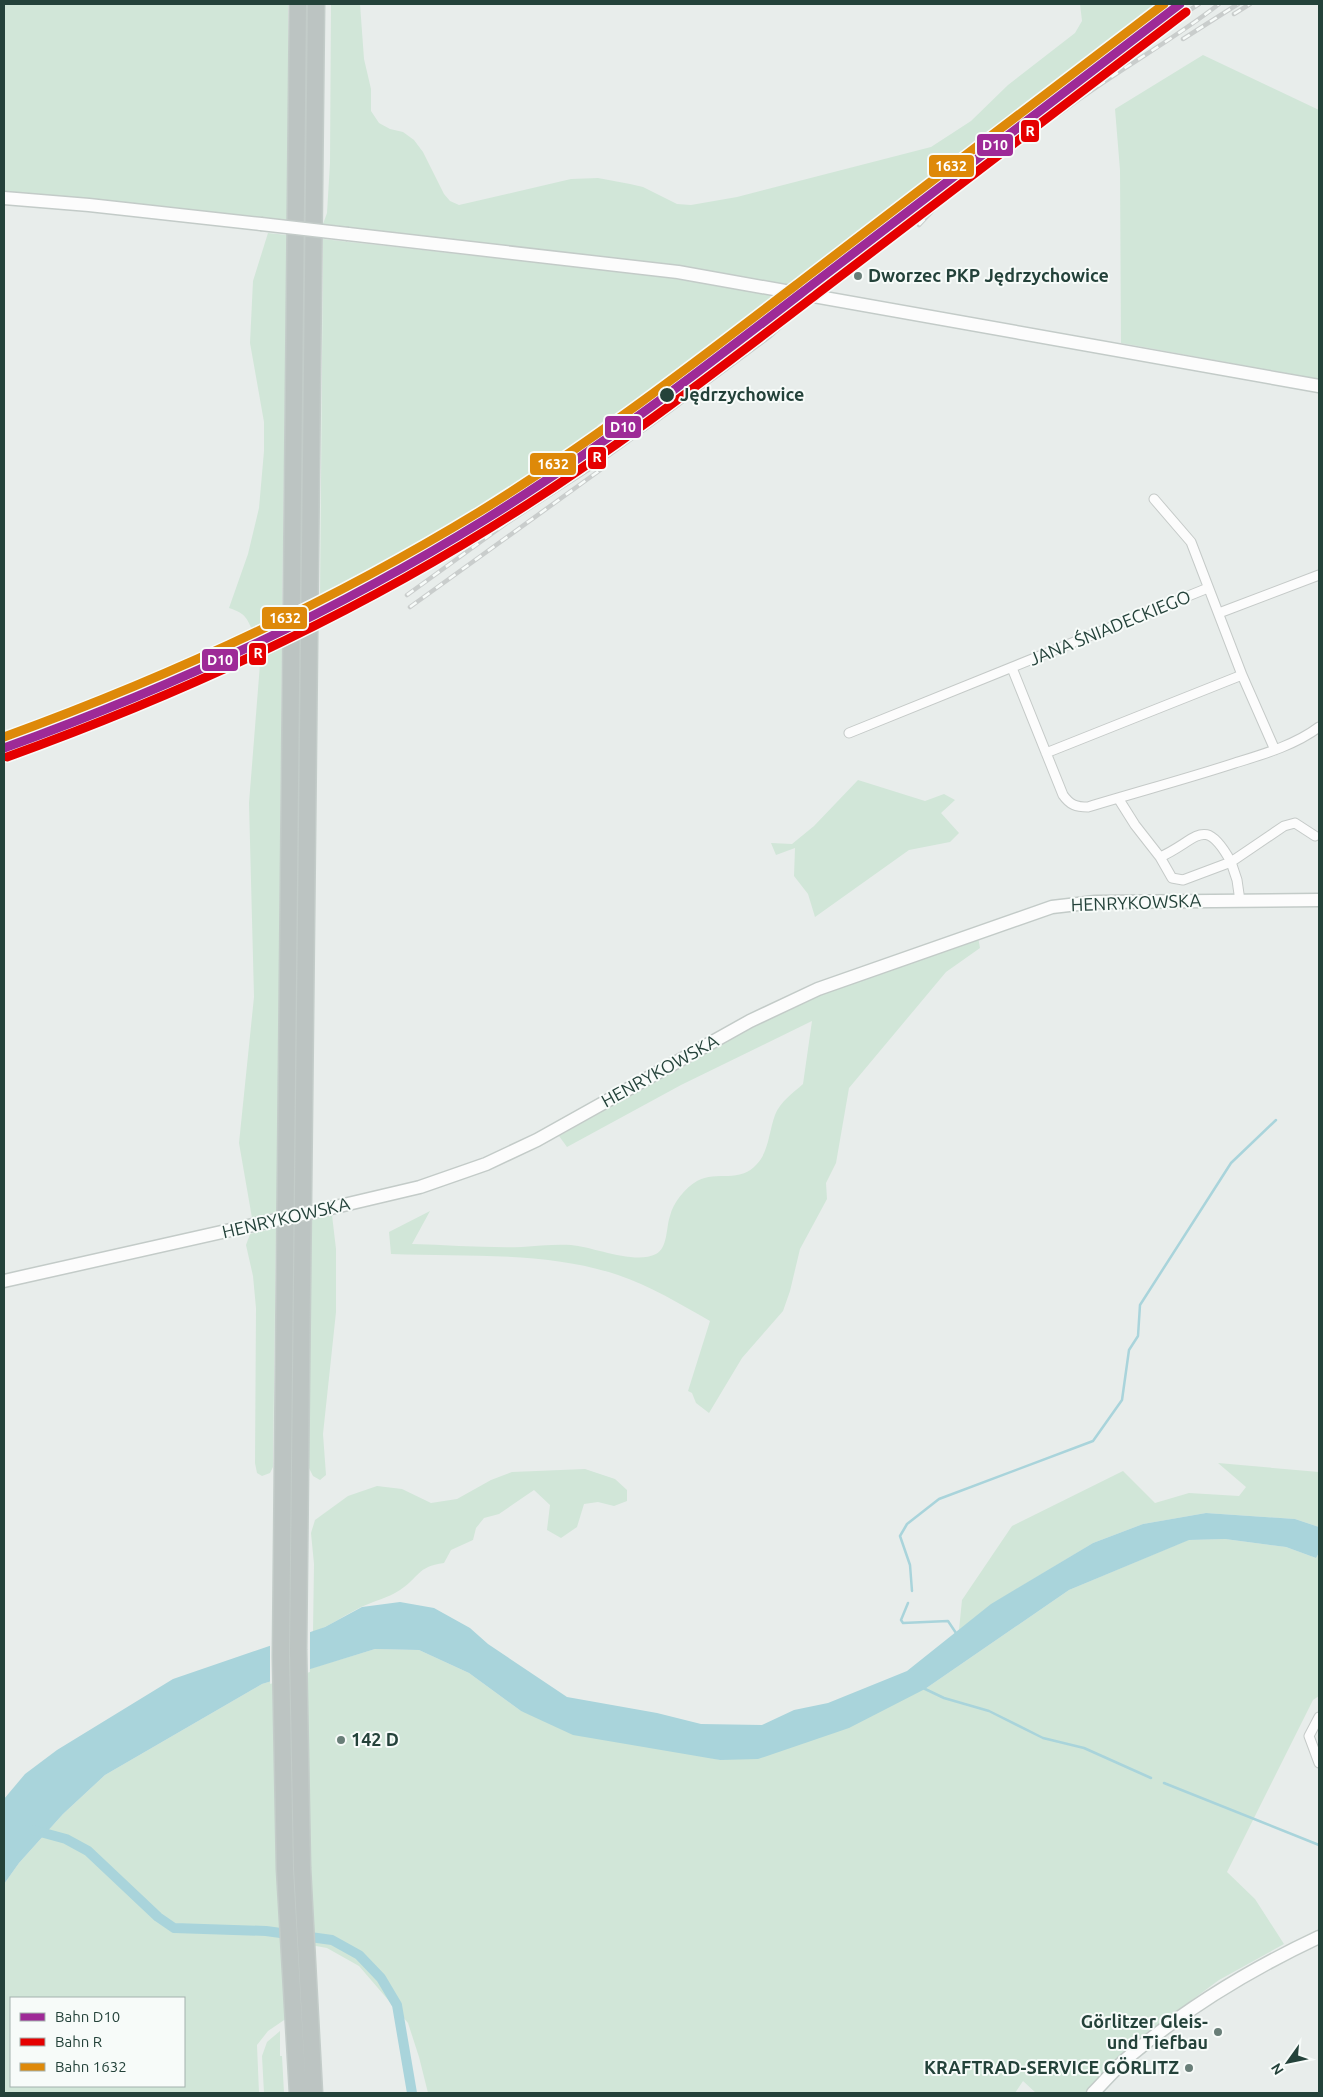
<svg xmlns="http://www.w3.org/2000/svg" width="1323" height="2097" font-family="Ubuntu,sans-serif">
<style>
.green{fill:#d1e6d8;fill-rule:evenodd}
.water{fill:#a9d4db}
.pier{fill:#e8edeb}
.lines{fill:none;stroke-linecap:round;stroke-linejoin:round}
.stream{stroke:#a9d4db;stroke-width:2.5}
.canal{stroke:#a9d4db;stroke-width:10}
.street-casing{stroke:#c5cac8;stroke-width:11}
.secondary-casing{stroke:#c3cbc8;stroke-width:15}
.highway-casing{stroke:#c3ccc9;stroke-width:19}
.street{stroke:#fcfcfc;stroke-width:9}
.secondary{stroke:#fcfcfc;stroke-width:12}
.highway{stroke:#bcc4c2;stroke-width:16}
.rail-casing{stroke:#c9cdcc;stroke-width:4.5}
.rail{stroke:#f7fbf9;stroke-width:2.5;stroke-dasharray:8;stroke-linecap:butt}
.secondary-bridge-casing{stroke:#c3cbc8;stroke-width:15;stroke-linecap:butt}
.secondary-bridge{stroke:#fcfcfc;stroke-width:12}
.rail-1-casing{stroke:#f7fbf9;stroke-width:12}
.rail-2-casing{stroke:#f7fbf9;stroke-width:12}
.rail-3-casing{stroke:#f7fbf9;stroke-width:12}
.rail-1{stroke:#9e2a97;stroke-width:9}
.rail-2{stroke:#e50000;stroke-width:9}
.rail-3{stroke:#de8909;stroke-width:9}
.poi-dot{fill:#697e78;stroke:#f7fbf9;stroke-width:2}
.stop-dot{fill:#24423a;stroke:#f7fbf9;stroke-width:2}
.labels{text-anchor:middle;stroke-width:4;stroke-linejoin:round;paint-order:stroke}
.poi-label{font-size:18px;font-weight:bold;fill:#24423a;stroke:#f7fbf9;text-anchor:start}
.stop-label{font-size:18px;font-weight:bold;fill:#24423a;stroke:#f7fbf9;text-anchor:start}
.street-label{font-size:18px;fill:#24423a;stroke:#f7fbf9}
.line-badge{stroke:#f7fbf9;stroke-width:2}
.badge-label{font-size:14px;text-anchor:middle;font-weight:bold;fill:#fff}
</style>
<rect width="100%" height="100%" fill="#e8edeb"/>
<path class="green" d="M4,4H288V221L4,192Z
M305,4H310L292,1575L287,1576Z
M331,4H360L364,59L371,89V111L379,123L390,129L403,132L414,140L423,152L444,194L450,201L459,205L571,179L598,178L630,184L643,187L677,204L691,205L737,197L931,147L971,121L1008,85L1075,33L1082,21L1080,4H1161L796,286L687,268L323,224L327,213L330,163Z
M1203,55L1319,110V379L1121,343L1120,170L1115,109Z
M268,233L287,235L282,620L254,633C246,618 247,614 229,608L248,554L259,508L264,451V422L250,343L253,281Z
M323,239L650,275L771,294L769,302L715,343H711L703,349L702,352L610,420L606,419L598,425L596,429L549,461L551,465L419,548L320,601Z
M282,643L277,1212L252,1218L239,1143L254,997L249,803L260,664L269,650Z
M858,780L925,801L944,794L955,800L941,813L959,833L950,842L909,850L815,917L808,894L794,876L795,848L776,855L771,843L792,844L814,826Z
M978,937L980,948L946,972L849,1088L836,1163L826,1183L827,1199L800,1249L790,1291L783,1311L742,1358L709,1413L696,1403L692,1393L688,1391L710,1321C680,1304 651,1286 618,1275C546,1251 465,1257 391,1254L389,1232L430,1211L412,1244C448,1245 485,1248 522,1247C538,1246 554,1244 571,1245C594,1247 635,1265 656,1254C668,1248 666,1227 670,1216C673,1203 685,1188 697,1181C717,1170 740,1184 757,1164C769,1151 769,1131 775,1115C780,1102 793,1093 803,1084L812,1021L681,1085L567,1147L559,1136L780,1011L820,993Z
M332,1215L336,1249V1312L323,1434L326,1475L320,1480L313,1476L308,1466L311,1220Z
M276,1228L273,1467L270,1473L262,1476L257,1473L255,1463L256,1308L253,1276L246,1245L250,1234Z
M1218,1463L1319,1472V1527L1295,1519L1206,1513L1143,1524L1093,1543L992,1604L959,1630L962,1600L1012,1526L1123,1471L1155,1503L1189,1493L1239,1496L1246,1487Z
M585,1469L615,1479L627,1490V1501L614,1506L598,1502L584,1504L577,1527L561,1538L547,1530L550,1505L534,1490L499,1514L484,1518L476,1528L473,1540L451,1550L444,1563C416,1567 420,1577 400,1590C388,1598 374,1601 361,1607C345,1615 330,1626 313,1632L314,1564L311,1533L315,1520L348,1496L377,1486L402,1489L431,1503L457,1499L491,1480L512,1472Z
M1225,1539L1286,1547L1316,1558L1319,1553V1696L1313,1700L1227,1872L1255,1899L1284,1944L1219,1980L1150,2031L1086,2093H1036L1023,2081L1015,2093H428L419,2057L408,2023L359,1966L327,1948L305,1944L299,1672L375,1649L419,1650L469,1673L521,1711L720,1760L925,1689L1069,1590L1188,1540Z
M281,1678L290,2016L268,2031L257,2045L259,2093H4V1884L19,1863L63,1814L105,1775L262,1684ZM11,1998H184V2086H11Z
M280,2031V2056H282L284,2093H264L262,2056L267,2042Z"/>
<path class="water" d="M1206,1513L1295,1519L1319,1527V1553L1316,1558L1286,1547L1225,1539L1189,1540L1069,1590L925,1689L849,1728L758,1759L720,1760L573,1735L521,1711L469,1673L419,1650L375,1649L262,1684L105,1775L63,1814L19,1863L4,1884V1799L25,1774L57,1750L173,1679L325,1627L362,1607L400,1602L434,1608L470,1628L488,1644L567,1697L657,1713L701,1724L762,1725L794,1710L828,1703L907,1671L991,1604L1093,1543L1143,1524Z"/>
<path class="pier" d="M310,1630V1672L270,1684V1644Z"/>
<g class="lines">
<path class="stream" d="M4,757L175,690L237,664L259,652
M912,1591L910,1565L900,1536L907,1524L939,1499L1093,1441L1122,1400L1129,1350L1138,1336L1140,1305L1231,1163L1276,1120
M908,1603L901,1620L903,1623L948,1621L956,1633
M923,1688L944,1698L989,1711L1043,1738L1084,1748L1151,1778
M1164,1783L1319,1845"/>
<path class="canal" d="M33,1830L66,1839L88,1851L158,1917L174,1928L266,1931L332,1940L359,1955L381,1978L397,2005L412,2093"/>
<defs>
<path id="street" d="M1154,499L1191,542L1242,675L1275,750
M1219,613L1319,575
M1012,668L1063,795C1070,805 1076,807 1088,807C1137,792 1186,779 1235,763C1264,754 1295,745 1319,727
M849,733L1208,588
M1046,753L1242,675
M1118,798L1135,825L1160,857L1172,878L1183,880L1231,862L1237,880L1240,901
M1160,857C1197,841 1204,813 1231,862L1284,826L1295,823L1315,836
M1319,1717L1309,1736L1319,1763"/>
<path id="secondary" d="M4,198L89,205L261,224
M348,234L678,272L1319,386
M331,1208L420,1187L486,1164L537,1140L750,1021L818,989L1052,907L1095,902L1319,900
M4,1281L257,1224
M1093,2093C1105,2081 1117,2066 1131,2055C1189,2006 1251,1969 1319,1937"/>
<path id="highway" d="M298,2093L285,1869L281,1657L298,4
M314,2093L302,1868L298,1650L316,4"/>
</defs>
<use href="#street" class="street-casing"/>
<use href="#secondary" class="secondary-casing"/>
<use href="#highway" class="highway-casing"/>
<use href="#street" class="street"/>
<use href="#secondary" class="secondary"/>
<use href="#highway" class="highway"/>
<defs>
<path id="rail" d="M1234,14L1250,4
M1183,39L1238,4
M1091,81L1150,36L1199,4
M1059,114C1110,74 1168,44 1219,4
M972,163L988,152
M919,225L936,207
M407,595L508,522L591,468L659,419L769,337L841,273L1062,103
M410,607L603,468"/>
</defs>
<use href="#rail" class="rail-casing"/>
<use href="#rail" class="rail"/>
<defs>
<path id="secondary-bridge" d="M261,224L348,234
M257,1224L331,1208"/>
</defs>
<use href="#secondary-bridge" class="secondary-bridge-casing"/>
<use href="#secondary-bridge" class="secondary-bridge"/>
<defs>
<path id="rail-1" d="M4,748C172,687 334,613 486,519C601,448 709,364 817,281C938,189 1059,96 1180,4"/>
<path id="rail-2" d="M7,757C176,696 338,622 490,528C604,458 710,376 817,294C940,200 1063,106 1186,12"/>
<path id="rail-3" d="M4,737C169,677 328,604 479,512C591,443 696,362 800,282C921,189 1043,96 1164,4"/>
</defs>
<use href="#rail-1" class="rail-1-casing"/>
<use href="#rail-2" class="rail-2-casing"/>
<use href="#rail-3" class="rail-3-casing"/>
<use href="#rail-1" class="rail-1"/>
<use href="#rail-2" class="rail-2"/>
<use href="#rail-3" class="rail-3"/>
</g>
<g class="poi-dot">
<circle cx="858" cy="276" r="5"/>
<circle cx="341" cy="1740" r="5"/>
<circle cx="1218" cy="2032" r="5"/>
<circle cx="1189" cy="2068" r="5"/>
</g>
<circle class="stop-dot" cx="667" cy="395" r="8"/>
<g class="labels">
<g class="poi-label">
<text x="868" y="282">Dworzec PKP Jędrzychowice</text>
<text x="351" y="1746">142 D</text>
<text x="1208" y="2028" text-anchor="end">Görlitzer Gleis-<tspan x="1208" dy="21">und Tiefbau</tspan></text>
<text x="1179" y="2074" text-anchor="end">KRAFTRAD-SERVICE GÖRLITZ</text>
</g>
<g class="stop-label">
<text x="680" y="401">Jędrzychowice</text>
</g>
<g class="street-label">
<text transform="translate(1110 628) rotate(-22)" y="6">JANA ŚNIADECKIEGO</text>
<text transform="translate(1136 903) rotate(-2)" y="6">HENRYKOWSKA</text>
<text transform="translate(660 1071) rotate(-29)" y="6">HENRYKOWSKA</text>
<text transform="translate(286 1218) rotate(-13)" y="6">HENRYKOWSKA</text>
</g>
</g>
<g class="line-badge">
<rect x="1020" y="119" width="20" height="24" rx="5" fill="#e50000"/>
<rect x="976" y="133" width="38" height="24" rx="5" fill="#9e2a97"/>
<rect x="928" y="154" width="47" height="24" rx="5" fill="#de8909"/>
<rect x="604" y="415" width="38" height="24" rx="5" fill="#9e2a97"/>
<rect x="587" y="446" width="20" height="24" rx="5" fill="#e50000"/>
<rect x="529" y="452" width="48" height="24" rx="5" fill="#de8909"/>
<rect x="261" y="606" width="47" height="24" rx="5" fill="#de8909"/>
<rect x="248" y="642" width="19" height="24" rx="5" fill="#e50000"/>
<rect x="201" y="648" width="38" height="24" rx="5" fill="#9e2a97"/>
</g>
<g class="badge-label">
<text x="1030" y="136">R</text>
<text x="995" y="150">D10</text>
<text x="951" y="171">1632</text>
<text x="623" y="432">D10</text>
<text x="597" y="462">R</text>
<text x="553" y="469">1632</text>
<text x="285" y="623">1632</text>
<text x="258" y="658">R</text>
<text x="220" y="665">D10</text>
</g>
<rect width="1323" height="2097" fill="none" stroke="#24423a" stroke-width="10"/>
<rect x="10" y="1997" width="175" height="90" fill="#f7fbf9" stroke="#a3b1ad"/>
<rect x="20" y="2013" width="25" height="8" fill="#9e2a97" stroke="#a3b1ad"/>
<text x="55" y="2022" font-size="15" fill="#24423a">Bahn D10</text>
<rect x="20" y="2038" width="25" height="8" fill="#e50000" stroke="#a3b1ad"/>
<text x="55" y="2047" font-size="15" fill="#24423a">Bahn R</text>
<rect x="20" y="2063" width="25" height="8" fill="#de8909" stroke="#a3b1ad"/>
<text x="55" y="2072" font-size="15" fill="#24423a">Bahn 1632</text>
<g transform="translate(1288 2062) rotate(237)" stroke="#f7fbf9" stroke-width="4" paint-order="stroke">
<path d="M0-4L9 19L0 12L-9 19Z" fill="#24423a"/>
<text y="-8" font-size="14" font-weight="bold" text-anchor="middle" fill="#24423a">N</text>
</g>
</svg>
